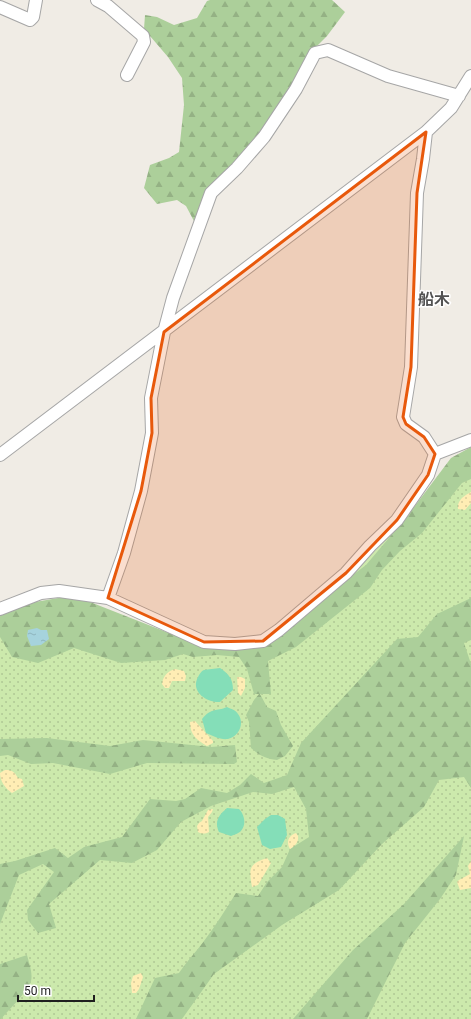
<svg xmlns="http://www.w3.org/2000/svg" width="471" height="1019" font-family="Roboto,'Noto Sans JP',sans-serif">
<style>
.grass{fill:url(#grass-dots)}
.forest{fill:url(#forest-firs)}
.sand{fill:url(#sand-dots)}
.pitch{fill:#84deb8}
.water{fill:url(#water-ripples)}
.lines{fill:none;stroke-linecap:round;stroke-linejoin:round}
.minor-casing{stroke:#a6a6a6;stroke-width:14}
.minor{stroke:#fff;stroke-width:12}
.marked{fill:#e8590c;fill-opacity:0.2;stroke:#e8590c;stroke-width:3;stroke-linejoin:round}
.labels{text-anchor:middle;stroke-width:3;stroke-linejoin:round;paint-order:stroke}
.quarter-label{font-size:16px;font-weight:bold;fill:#525252;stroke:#fff}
</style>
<defs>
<pattern id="grass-dots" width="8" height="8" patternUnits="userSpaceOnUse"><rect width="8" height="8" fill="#cce9ac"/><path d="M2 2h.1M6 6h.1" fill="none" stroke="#afc794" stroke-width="1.8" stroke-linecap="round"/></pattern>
<pattern id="forest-firs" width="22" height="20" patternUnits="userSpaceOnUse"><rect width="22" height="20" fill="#accf9a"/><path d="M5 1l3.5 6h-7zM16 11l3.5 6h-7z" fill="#94b184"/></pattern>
<pattern id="sand-dots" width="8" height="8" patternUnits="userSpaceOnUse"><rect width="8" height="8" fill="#ffedb4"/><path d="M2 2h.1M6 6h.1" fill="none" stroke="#dacb9a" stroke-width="1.8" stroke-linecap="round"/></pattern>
<pattern id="water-ripples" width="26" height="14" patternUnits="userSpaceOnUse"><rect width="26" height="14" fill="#a6d3dd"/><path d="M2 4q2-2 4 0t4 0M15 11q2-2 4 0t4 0" fill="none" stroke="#8eb5bd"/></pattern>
</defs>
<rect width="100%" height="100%" fill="#f0ece5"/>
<path class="grass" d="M471,460V1019H0V633L256,658L328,600L451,471Z"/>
<path class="forest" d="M210,0H332L345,12L327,36L306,57L300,77L195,223L186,206L177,200L157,204L144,188L150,165L169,158L179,152L184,105L182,78L168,57L144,29L145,15L157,17L174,25L197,18L207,1Z
M471,447V479L462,483L422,533L400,551L382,570L370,588L296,647L268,661L271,694H260L267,707L276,711L281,725L293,746L285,756L277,760C266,759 259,755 251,748L249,722L246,715L254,700L259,694H254L247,669L239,657L217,655L193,657L183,654L165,660L121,663L74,648L38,663L12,657L0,637V613L35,602L64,597L85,600L202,646L264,647L321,599L366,565L405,519L451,458Z
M471,598V640L464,643L471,664V788L464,777L439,780L424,807L382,844L339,890L282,925L214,974L182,1019H136L155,978L179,973C187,961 196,952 204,941C216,925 226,909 236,893L258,896L267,882L282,867L290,849L309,837L306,809L294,787L272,794L253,792L211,806L181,822L157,850L132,863L100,860L49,904L56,928L38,933L28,920L27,910L54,872L43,864L19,875L0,924V864L15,861L55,848L68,858L84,847L122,837L150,799L176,801L185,799L201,788L227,793L240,785L251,774L264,783L287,775L301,743L397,639L418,637L437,614Z
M47,738L110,746L143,740L211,747L235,745L237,762L234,764L147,763L110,774L53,763L31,764L8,755L0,756V739Z
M464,836L456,875L440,899L405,943L367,1019H293L353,950L404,904Z
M27,955C29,963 33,973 31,981C29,990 8,1011 1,1019H0V964Z"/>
<path class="sand" d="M471,492V503L465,510L458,509C457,500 464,496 471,492Z
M175,669L184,671L186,676L185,681H172L169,688H165L162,684C163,676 168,671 175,669Z
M237,677H241L245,679V688L241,696L238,693Z
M195,721L213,741V743L207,746C197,740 190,735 190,722Z
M5,770C12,770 14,771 18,778L22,779L24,786L12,793C5,788 0,781 0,773Z
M213,809L212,812L208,817L209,832C205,834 202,834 198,832L197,826L199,823L202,821L208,810Z
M296,833L298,836C299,842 295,846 290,849C286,842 288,836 296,833Z
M267,858L271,863L258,885L252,887C249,869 248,864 267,858Z
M471,861V888L460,890L457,882L459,880L470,874L468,866Z
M141,973L143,977L139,989L136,993H132L131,983L133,976Z"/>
<path class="pitch" d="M220,668C229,674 233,679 233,690L220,702C207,703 190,692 198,677C199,675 201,671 204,670C208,669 215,669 220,668Z
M227,707C231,709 236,710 238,714C245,723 239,737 228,739C220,740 213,736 206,733L202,719C212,707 216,712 227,707Z
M227,808L239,809C244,814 247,824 241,831C239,833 234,835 231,836L219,832C214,821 219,815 227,808Z
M271,815H278L285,819L287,835L281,847L270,849L262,845L257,827L265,819Z"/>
<path class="water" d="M37,628L41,630H47L49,639L41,645L31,646L27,636L28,630Z"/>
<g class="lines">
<defs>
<path id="minor" d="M97,0L108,6L143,36L144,42L127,75
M0,7L30,20L33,17L36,0
M426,132L423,159L417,193L411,367L403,417L406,424L424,437L435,454
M0,455L426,132L451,108L471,76
M108,598L124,553L141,491L152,433L151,398L164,332L173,298L211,193L237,168L264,137L296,89L315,53L328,50L388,76L459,96
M0,609L41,593L59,591L108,598L204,642L235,644L263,641L279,630L346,573L370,546L397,520L428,475L435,454L471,440"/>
</defs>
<use href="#minor" class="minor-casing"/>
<use href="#minor" class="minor"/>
</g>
<path class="marked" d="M426,132L417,193L411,367L403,417L406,424L424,437L435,454L428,475L397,520L346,573L263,641L204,642L108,598L141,491L152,433L151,398L164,332Z"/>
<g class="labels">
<g class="quarter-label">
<text x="434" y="305">船木</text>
</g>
</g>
<path d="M18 995v6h76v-6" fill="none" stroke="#1f1f1f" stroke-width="2"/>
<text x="24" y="995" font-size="12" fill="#1f1f1f" stroke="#ffffff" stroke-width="3" paint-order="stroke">50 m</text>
</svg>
